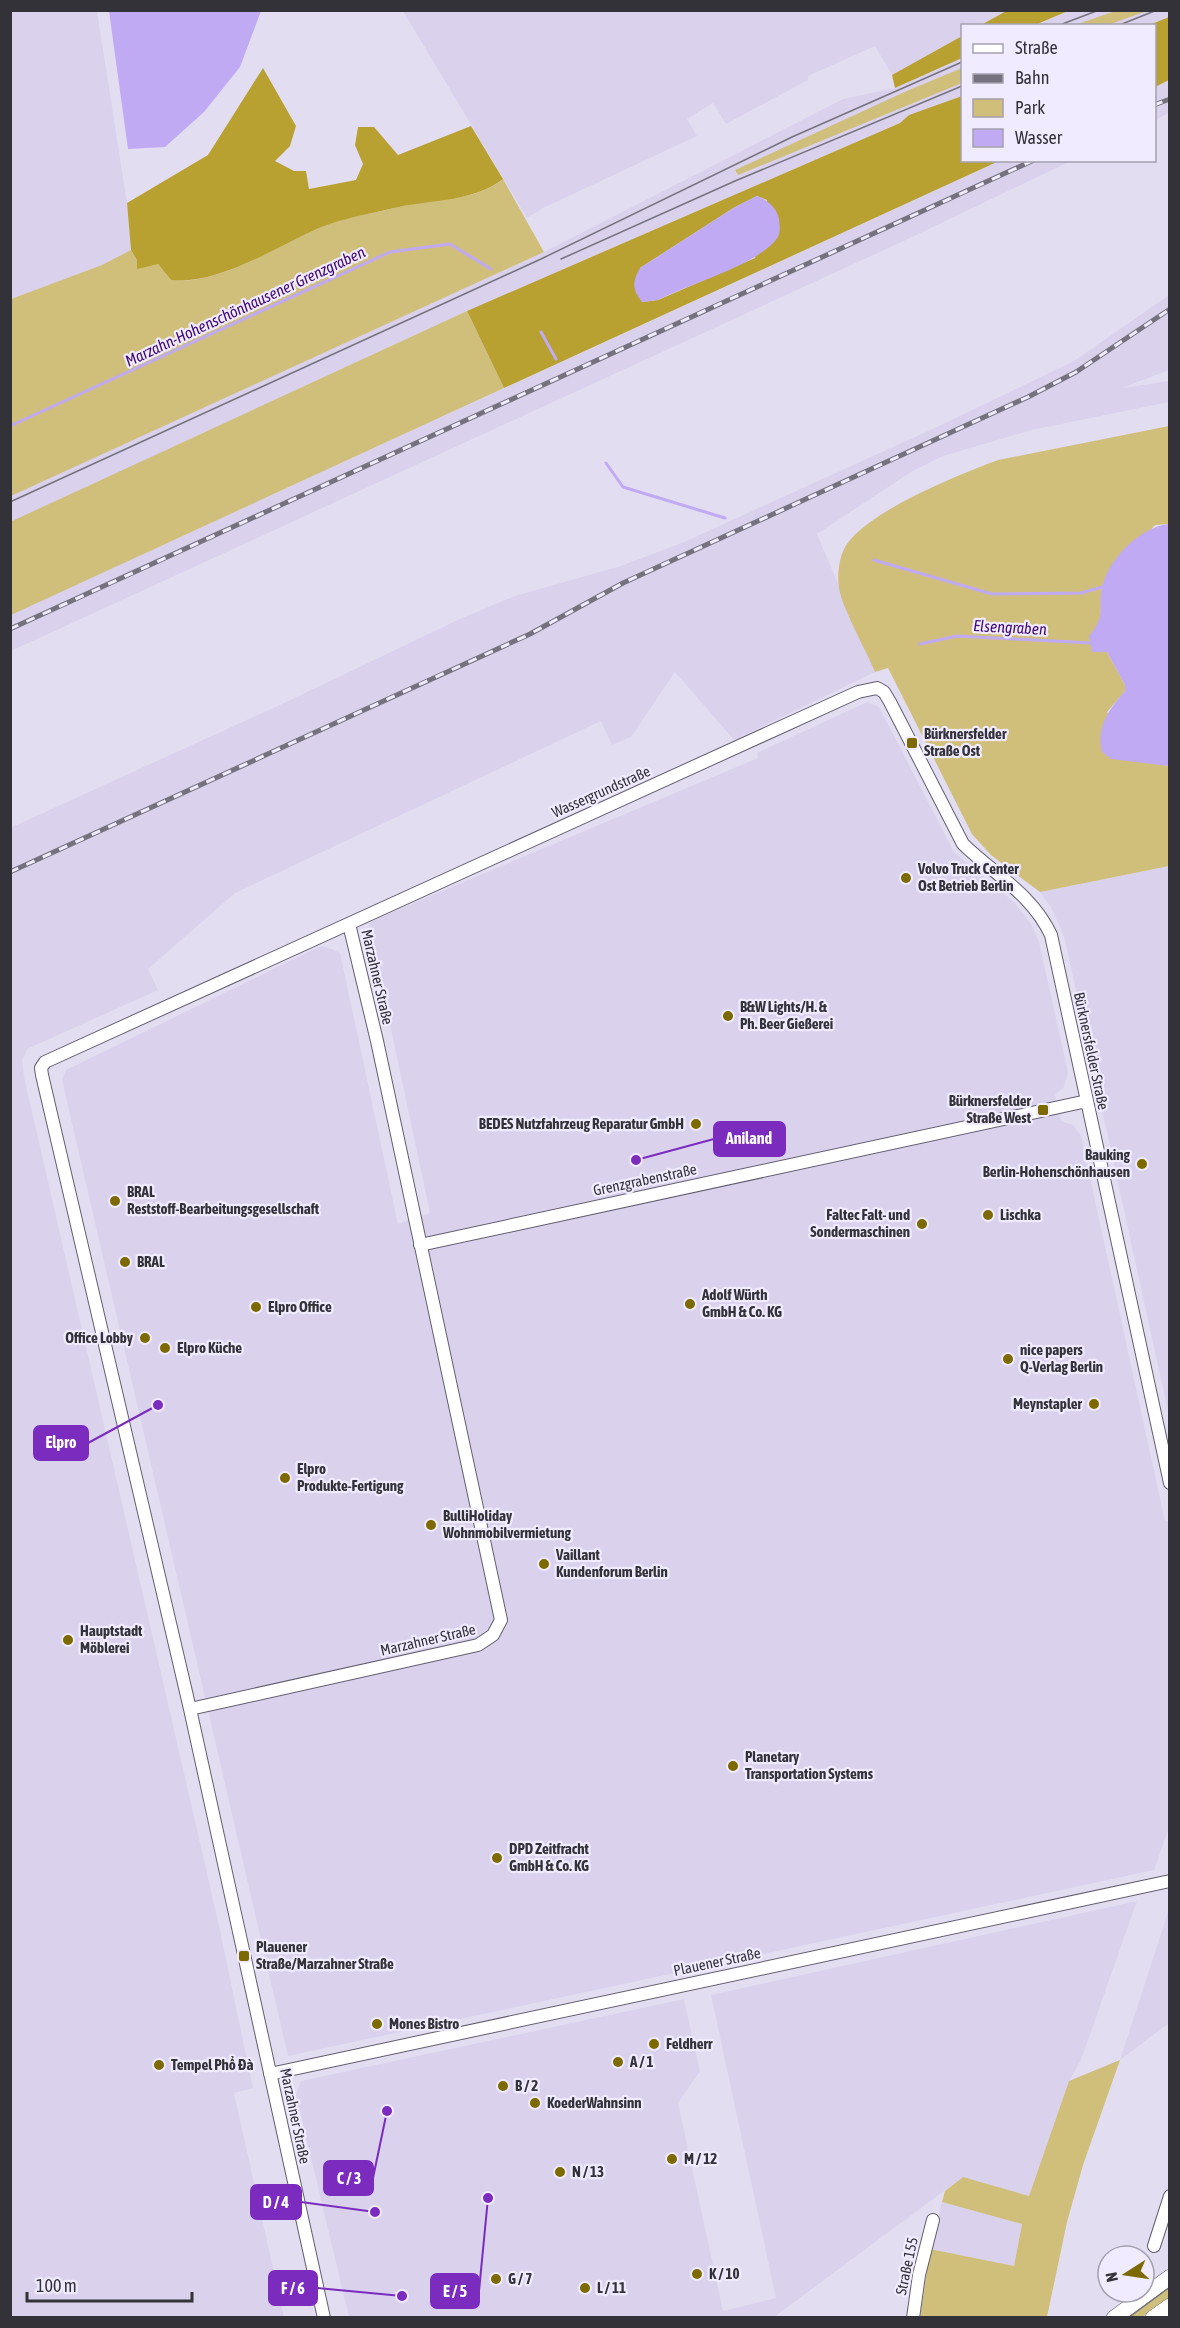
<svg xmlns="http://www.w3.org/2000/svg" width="1180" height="2328" font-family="'Asap Condensed',sans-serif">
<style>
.built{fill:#dad2ed}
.green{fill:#cfbf7b}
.forest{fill:#b9a131;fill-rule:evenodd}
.water{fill:#c0aaf3}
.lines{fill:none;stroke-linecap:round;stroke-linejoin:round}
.stream{stroke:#c0aaf3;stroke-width:3}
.minor-casing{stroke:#635e6f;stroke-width:14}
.major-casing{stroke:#635e6f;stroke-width:16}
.minor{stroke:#fff;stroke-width:12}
.major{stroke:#fff;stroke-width:15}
.tram{stroke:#75727d;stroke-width:1.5}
.rail-casing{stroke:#75727d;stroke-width:5}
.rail{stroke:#f0ebfe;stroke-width:3;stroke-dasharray:9;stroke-linecap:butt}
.poi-dot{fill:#7c6900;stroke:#f0ebfe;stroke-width:2}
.labels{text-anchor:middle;stroke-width:4.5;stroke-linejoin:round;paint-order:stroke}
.poi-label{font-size:15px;font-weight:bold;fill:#343239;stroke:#f0ebfe;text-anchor:start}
.street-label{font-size:15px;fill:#343239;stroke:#f0ebfe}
.water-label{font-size:16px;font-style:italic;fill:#3f0975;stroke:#f0ebfe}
.leader{fill:none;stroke:#7b2cbf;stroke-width:2}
.callout-dot{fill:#7b2cbf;stroke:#f0ebfe;stroke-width:2}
.callout{fill:#7b2cbf;stroke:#7b2cbf;stroke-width:2}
.callout-label{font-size:16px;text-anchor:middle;font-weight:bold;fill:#fff}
</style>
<rect width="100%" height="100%" fill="#e3ddf1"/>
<path class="built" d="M11,11H97L127,203L131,250L102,265L11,299Z
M403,11H1008L981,25L962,26V36L892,75L875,46L808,76V80L726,124L713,103L687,119L697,136L543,208L527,218Z
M1068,11H1169V17L1149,25L1035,26Z
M962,58V96L909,115L900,123L467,311L11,522L10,496L544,252L843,99L895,88Z
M1169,80V113L1155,120V87Z
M999,161H1071L908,239L11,651L10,615Z
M1169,295V370L1122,388L1169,381V402L1032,430L943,456L911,472L817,534L875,672L734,740L675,672L631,737L612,745L601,721L235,893L148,969L158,990L27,1049L22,1061L24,1077L218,1921L253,2088L234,2093L284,2317H11L10,828L284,703L462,618L515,596L621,566L684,542L939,426L1074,361Z
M867,702L879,707L954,852L1014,902L1031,924L1039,942L1068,1072L1064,1087L1055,1095L1061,1121L1073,1125L1081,1136L1165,1521L1169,1522L1170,1825L1154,1870L288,2056L62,1080L66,1070L321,946L332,949L340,953L398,1224L430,1213L369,926L371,921L758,758L757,753Z
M1169,866V1416L1064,936L1051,907L1040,892Z
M1137,1901L1081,2060L1069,2081L1029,2196L963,2177L774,2317H349L296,2095L301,2081L684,1999L700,2071L678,2103L723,2311L776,2298L711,1995Z
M1169,1909V2023L1120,2060Z
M942,2202L1022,2224L1014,2266L930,2249Z"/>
<path class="green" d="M1118,10L1147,11L1108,25H1075Z
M962,68V83L738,175L735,170L909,90Z
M503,179L544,252L11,496V299L102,265L131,250L137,260L158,264L171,280C216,286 278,246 319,228C342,218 370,214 395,208C408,205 421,201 435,200C462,197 481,196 503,179Z
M467,311L504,388L11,615L10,522Z
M1169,426V524L1155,525L1102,587L1100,623L1107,652L1125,685V691L1107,712L1140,761L1169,766V866L1040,892L991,855L972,834L888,668L875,672C867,652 842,608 839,588C837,575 839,555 847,544C871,510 958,475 998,460Z
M1120,2060L1083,2165L1067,2222L1047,2317L920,2318L930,2249L1014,2266L1022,2224L942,2202L945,2191L963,2177L1029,2196L1069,2081Z
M1169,2283V2298L1142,2317L1123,2318Z"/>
<path class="forest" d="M1008,10H1068V11L1035,25H981Z
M1169,17V80L1155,87L1154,26L1149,25Z
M962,36V58L895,88L892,75Z
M263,68L296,126L290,146L275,161L294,171H306L309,189L356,180L363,164L355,145L358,127H374L398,155L471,126L503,179C473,202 435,199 399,207C373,213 344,218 319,228C278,246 217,286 171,280L158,264L137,269V260L131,250L127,203L208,155Z
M962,96V160L999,161L504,388L467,311L900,123L909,115ZM757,196L767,200L755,258L658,300L642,302L640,268L735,207Z"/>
<path class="water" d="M109,11V10L261,11L240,67L204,112L165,147L128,149Z
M757,196C767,200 777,208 779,219C780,227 781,235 775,241C752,267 691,283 658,300L642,302C632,289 632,282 640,268L735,207Z
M1169,524V766L1111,759L1102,752C1096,727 1109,709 1125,691V685L1107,652H1092L1089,636C1108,614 1096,607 1103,584C1111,556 1141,527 1169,524Z"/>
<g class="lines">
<path class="stream" d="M541,332L556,359
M10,426L390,252L450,244L491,269
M606,463L623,487L725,518
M874,560L992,594L1081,593L1102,587
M920,644L957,636L1091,643"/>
<defs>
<path id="minor" d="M420,1245L1087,1101
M190,1709L478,1645L493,1635L501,1620L377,1041L349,924
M270,2074L1170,1881
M1154,2246L1170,2196
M324,2318L190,1709L42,1075L41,1068L45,1062L858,692L877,688L884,692L890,702L963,844C995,875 1032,894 1051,935L1170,1483
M913,2318L919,2275L933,2220"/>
<path id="major" d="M1114,2318L1170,2277
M1153,2318L1170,2306"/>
</defs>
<use href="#minor" class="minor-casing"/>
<use href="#major" class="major-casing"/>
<use href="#minor" class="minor"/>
<use href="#major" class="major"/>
<path class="tram" d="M1057,26L1099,10
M1117,26L1157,10
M561,259L735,181L962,86
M10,502L541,259L792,137L962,62
M1128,2318L1170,2287"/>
<defs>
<path id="rail" d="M1154,105L1170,99
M10,629L1034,160
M10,872L530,634L623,583L1028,397L1076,372L1170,309"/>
</defs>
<use href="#rail" class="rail-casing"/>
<use href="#rail" class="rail"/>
</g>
<g class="poi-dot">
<rect x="906" y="737" width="12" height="12" rx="3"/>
<circle cx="906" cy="878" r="6"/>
<circle cx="728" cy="1016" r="6"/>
<rect x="1037" y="1104" width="12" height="12" rx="3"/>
<circle cx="696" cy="1124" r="6"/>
<circle cx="1142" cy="1164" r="6"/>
<circle cx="115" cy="1201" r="6"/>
<circle cx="988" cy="1215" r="6"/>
<circle cx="922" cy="1224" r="6"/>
<circle cx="125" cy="1262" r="6"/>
<circle cx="690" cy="1304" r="6"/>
<circle cx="256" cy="1307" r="6"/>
<circle cx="145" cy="1338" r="6"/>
<circle cx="165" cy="1348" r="6"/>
<circle cx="1008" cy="1359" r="6"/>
<circle cx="1094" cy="1404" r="6"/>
<circle cx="285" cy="1478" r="6"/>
<circle cx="431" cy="1525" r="6"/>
<circle cx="544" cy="1564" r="6"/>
<circle cx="68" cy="1640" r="6"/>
<circle cx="733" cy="1766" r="6"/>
<circle cx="497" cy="1858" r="6"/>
<rect x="238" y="1950" width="12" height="12" rx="3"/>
<circle cx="377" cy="2024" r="6"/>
<circle cx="654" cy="2044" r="6"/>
<circle cx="618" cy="2062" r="6"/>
<circle cx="159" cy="2065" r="6"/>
<circle cx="503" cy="2086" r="6"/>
<circle cx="535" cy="2103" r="6"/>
<circle cx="672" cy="2159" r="6"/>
<circle cx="560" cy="2172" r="6"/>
<circle cx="697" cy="2274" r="6"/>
<circle cx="496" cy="2279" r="6"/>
<circle cx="585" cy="2288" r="6"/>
</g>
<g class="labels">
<g class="poi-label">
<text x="924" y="739">Bürknersfelder<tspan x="924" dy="17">Straße Ost</tspan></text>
<text x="918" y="874">Volvo Truck Center<tspan x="918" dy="17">Ost Betrieb Berlin</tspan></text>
<text x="740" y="1012">B&amp;W Lights/H. &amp;<tspan x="740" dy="17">Ph. Beer Gießerei</tspan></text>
<text x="1031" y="1106" text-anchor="end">Bürknersfelder<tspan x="1031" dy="17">Straße West</tspan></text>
<text x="684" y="1129" text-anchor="end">BEDES Nutzfahrzeug Reparatur GmbH</text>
<text x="1130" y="1160" text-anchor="end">Bauking<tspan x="1130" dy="17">Berlin-Hohenschönhausen</tspan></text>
<text x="127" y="1197">BRAL<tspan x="127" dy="17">Reststoff-Bearbeitungsgesellschaft</tspan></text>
<text x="910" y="1220" text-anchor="end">Faltec Falt- und<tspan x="910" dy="17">Sondermaschinen</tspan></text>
<text x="1000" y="1220">Lischka</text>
<text x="137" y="1267">BRAL</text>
<text x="702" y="1300">Adolf Würth<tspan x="702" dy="17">GmbH &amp; Co. KG</tspan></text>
<text x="268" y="1312">Elpro Office</text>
<text x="133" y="1343" text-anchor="end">Office Lobby</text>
<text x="177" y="1353">Elpro Küche</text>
<text x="1020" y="1355">nice papers<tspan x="1020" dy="17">Q-Verlag Berlin</tspan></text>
<text x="1082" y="1409" text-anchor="end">Meynstapler</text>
<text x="297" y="1474">Elpro<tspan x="297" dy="17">Produkte-Fertigung</tspan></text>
<text x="443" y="1521">BulliHoliday<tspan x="443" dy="17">Wohnmobilvermietung</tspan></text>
<text x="556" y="1560">Vaillant<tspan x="556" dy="17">Kundenforum Berlin</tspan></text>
<text x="80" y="1636">Hauptstadt<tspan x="80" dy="17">Möblerei</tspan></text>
<text x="745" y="1762">Planetary<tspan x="745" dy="17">Transportation Systems</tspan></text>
<text x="509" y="1854">DPD Zeitfracht<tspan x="509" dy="17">GmbH &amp; Co. KG</tspan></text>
<text x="256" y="1952">Plauener<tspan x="256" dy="17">Straße/Marzahner Straße</tspan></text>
<text x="389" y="2029">Mones Bistro</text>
<text x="666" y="2049">Feldherr</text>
<text x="630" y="2067">A / 1</text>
<text x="171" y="2070">Tempel Phổ Đà</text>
<text x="515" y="2091">B / 2</text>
<text x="547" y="2108">KoederWahnsinn</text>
<text x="684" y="2164">M / 12</text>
<text x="572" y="2177">N / 13</text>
<text x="709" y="2279">K / 10</text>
<text x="508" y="2284">G / 7</text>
<text x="597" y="2293">L / 11</text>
</g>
<g class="street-label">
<text transform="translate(601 792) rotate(-24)" y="5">Wassergrundstraße</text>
<text transform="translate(377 977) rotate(77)" y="5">Marzahner Straße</text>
<text transform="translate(1091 1051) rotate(78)" y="5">Bürknersfelder Straße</text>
<text transform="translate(645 1180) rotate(-12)" y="5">Grenzgrabenstraße</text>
<text transform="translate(428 1640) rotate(-13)" y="5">Marzahner Straße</text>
<text transform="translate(717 1962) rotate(-12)" y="5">Plauener Straße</text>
<text transform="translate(295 2116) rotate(78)" y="5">Marzahner Straße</text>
<text transform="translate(907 2266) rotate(-78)" y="5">Straße 155</text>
</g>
<g class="water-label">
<text transform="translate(245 306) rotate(-25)" y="6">Marzahn-Hohenschönhausener Grenzgraben</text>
<text transform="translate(1010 627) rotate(3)" y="6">Elsengraben</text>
</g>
</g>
<path class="leader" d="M636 1160L714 1139M158 1405L88 1443M387 2111L373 2178M375 2212L301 2202M402 2296L317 2288M488 2198L479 2291"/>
<g class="callout-dot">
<circle cx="636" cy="1160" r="6"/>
<circle cx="158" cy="1405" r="6"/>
<circle cx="387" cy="2111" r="6"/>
<circle cx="375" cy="2212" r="6"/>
<circle cx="402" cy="2296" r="6"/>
<circle cx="488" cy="2198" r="6"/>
</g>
<g class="callout">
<rect x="714" y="1122" width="71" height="34" rx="6"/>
<rect x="34" y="1426" width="54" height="34" rx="6"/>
<rect x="324" y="2161" width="49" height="34" rx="6"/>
<rect x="251" y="2185" width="50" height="34" rx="6"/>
<rect x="269" y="2271" width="48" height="34" rx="6"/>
<rect x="431" y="2274" width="48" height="34" rx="6"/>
</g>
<g class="callout-label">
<text x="749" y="1144">Aniland</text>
<text x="61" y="1448">Elpro</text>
<text x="349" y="2184">C / 3</text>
<text x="276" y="2208">D / 4</text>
<text x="293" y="2294">F / 6</text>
<text x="455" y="2297">E / 5</text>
</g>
<rect width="1180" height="2328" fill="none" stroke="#343239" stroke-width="24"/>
<rect x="961" y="24" width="195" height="138" fill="#f0ebfe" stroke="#a5a1af" stroke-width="1.5"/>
<rect x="973" y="44" width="30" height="9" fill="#ffffff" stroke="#a5a1af" stroke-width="1.5"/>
<text x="1015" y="54" font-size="18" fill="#343239">Straße</text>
<rect x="973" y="74" width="30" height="9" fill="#75727d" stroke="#a5a1af" stroke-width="1.5"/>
<text x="1015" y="84" font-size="18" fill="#343239">Bahn</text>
<rect x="973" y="99" width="30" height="18" fill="#cfbf7b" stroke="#a5a1af" stroke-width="1.5"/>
<text x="1015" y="114" font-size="18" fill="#343239">Park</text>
<rect x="973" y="129" width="30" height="18" fill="#c0aaf3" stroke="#a5a1af" stroke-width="1.5"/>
<text x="1015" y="144" font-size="18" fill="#343239">Wasser</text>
<g transform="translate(1126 2274) rotate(258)"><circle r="28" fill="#f0ebfe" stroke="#a5a1af" stroke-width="1.5"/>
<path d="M0-4.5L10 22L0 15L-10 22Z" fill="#7c6900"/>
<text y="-9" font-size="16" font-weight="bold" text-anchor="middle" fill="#343239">N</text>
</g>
<path d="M27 2292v9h165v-9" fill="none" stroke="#343239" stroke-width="3"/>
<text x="36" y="2292" font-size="18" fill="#343239" stroke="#f0ebfe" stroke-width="4.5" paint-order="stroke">100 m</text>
</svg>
